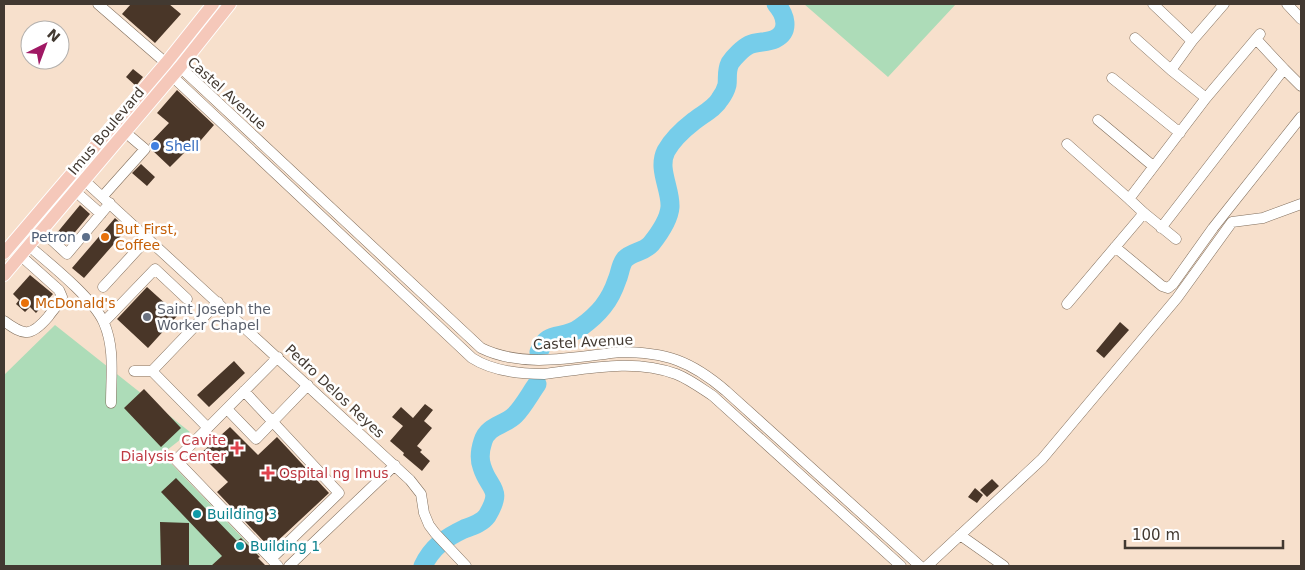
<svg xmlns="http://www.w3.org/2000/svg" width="1305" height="570" font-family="'DejaVu Sans',sans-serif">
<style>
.green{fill:#addcb8}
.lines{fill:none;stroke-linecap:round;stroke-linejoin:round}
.river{stroke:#76cdea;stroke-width:19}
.building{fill:#493628}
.minor-casing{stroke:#816e5c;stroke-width:11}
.major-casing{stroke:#fff;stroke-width:14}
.minor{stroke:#fff;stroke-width:10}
.major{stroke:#f5c8ba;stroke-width:12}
.shop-dot{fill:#3f7fe0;stroke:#fff;stroke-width:2}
.service-dot{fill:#5c6f8a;stroke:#fff;stroke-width:2}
.food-dot{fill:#e8710a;stroke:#fff;stroke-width:2}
.worship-dot{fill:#6b7280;stroke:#fff;stroke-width:2}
.health-dot{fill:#e0444e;stroke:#fff;stroke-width:2}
.culture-dot{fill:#0f9aa8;stroke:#fff;stroke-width:2}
.labels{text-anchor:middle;stroke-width:5;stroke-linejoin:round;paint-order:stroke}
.street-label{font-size:14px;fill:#423931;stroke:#fff}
.shop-label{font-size:14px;fill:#366cbe;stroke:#fff;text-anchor:start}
.food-label{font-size:14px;fill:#c56008;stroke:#fff;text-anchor:start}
.service-label{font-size:14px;fill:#4e5e75;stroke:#fff;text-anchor:end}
.worship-label{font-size:14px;fill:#5b616d;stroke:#fff;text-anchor:start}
.health-label{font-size:14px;fill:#be3a42;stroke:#fff;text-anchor:end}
.culture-label{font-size:14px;fill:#0d838f;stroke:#fff;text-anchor:start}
</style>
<rect width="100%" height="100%" fill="#f7e0cc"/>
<path class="green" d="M804,4H956L888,77Z
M55,325L190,432L162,454L258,554L246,566H4V375Z"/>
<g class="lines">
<path class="river" d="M539,352C547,329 563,341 581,327C599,314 610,301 617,280C620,274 620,265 625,259C632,252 644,252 651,244C659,234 669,220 670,207C671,189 657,169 666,151C672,140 685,128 694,121C703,114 715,108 720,99C723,95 726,89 727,85C728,78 726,71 730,63C734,57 743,48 749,45C757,41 767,43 775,39C791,31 785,14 776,4
M423,566C432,547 445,538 464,529C472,526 482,523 487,516C504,488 489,490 482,467C479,459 480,450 483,441C488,425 504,426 515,415C523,407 530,394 537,384"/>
</g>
<path class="building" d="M131,4H169L181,14L155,43L122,14Z
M133,69L143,77L136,86L126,77Z
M177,90L214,125L195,147L192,145L170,167L152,150L149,144L169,123L157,113Z
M141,164L155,177L147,186L132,173Z
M80,205L90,214L66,243L56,234Z
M115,218L127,229L84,278L72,268Z
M30,275L53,294L36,313L30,307L25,312L16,304L19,300L13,294Z
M147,287L178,315L148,348L117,319Z
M1120,322L1129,330L1104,358L1096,351Z
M234,361L245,373L209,407L197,395Z
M144,389L181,428L161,447L124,408Z
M425,404L433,410L424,421L432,428L417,446L422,450L420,452L430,461L422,471L403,455L404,453L390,441L403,426L392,417L401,407L413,418Z
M230,427L258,455L277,437L329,493L270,548L217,492L228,482L200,454Z
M176,478L237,541L241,538L260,557L258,558L266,566H211L222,556L161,492Z
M992,479L999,486L987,497L980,490Z
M975,488L983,495L977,503L968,497Z
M160,522L189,523V566H161Z"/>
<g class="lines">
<defs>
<path id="minor" d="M98,4L166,63L180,67L481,348C524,369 575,357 620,352C666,352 691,361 726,391L920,566
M1153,4L1192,41L1171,70L1206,98L1129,199L1144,213L1176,239
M1287,4L1301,19
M1135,38L1171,70
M1256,39L1284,69
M1192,41L1224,4
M169,70L172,76L472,358C492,371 521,374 544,374C587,369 634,358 676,374C689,379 701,388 713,396L901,566
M1112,78L1180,133
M1206,98L1260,34
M1098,120L1153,166
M1067,144L1129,199
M74,171L410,480L421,494L424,513L429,525L435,533L466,566
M75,191L101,214
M103,196L145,149L125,132
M1161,228L1284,69L1301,86
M42,231L67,254L110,203
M29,246C50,264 94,299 104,323C115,348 111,377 111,403
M1115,247L1162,286L1168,288L1173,284L1213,228L1301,117
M103,287L148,238
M1067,304L1144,213
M4,321C24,336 31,337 48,317C53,310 59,304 62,297L59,290L21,256
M104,322L155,269L187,299
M278,357L176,460L278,566
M134,371H152
M244,391L339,493L271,559
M227,409L256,439L308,385
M208,428L152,371L218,302
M960,535L1004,566
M289,566L395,465
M927,566L1042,459L1177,298L1232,222L1263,218L1301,204"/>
<path id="major" d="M4,253L166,63L213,4
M4,275L180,67L230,4"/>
</defs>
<use href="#minor" class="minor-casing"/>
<use href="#major" class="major-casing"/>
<use href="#minor" class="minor"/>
<use href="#major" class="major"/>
</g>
<circle class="shop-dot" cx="155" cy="146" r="5"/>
<circle class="service-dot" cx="86" cy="237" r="5"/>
<g class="food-dot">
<circle cx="105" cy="237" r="5"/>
<circle cx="25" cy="303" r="5"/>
</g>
<circle class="worship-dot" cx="147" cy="317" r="5"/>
<g class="health-dot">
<path d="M234.5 440.5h5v5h5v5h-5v5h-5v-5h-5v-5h5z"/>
<path d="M265.5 465.5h5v5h5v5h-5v5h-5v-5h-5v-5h5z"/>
</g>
<g class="culture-dot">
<circle cx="197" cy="514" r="5"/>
<circle cx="240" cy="546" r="5"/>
</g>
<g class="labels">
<g class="street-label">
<text transform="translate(227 93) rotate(42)" y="5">Castel Avenue</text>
<text transform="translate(106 131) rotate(-50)" y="5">Imus Boulevard</text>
<text transform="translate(583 342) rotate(-3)" y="5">Castel Avenue</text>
<text transform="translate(335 391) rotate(43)" y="5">Pedro Delos Reyes</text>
</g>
<g class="shop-label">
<text x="165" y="151">Shell</text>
</g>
<g class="food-label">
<text x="115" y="234">But First,<tspan x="115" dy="16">Coffee</tspan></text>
<text x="35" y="308">McDonald's</text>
</g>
<g class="service-label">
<text x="76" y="242">Petron</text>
</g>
<g class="worship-label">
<text x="157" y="314">Saint Joseph the<tspan x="157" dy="16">Worker Chapel</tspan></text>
</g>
<g class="health-label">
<text x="226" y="445">Cavite<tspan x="226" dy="16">Dialysis Center</tspan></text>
<text x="279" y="478" text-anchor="start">Ospital ng Imus</text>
</g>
<g class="culture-label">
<text x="207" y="519">Building 3</text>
<text x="250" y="551">Building 1</text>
</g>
</g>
<rect width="1305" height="570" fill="none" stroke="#423931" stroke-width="10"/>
<g transform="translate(45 45) rotate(42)"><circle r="24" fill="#ffffff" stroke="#b3b0ad"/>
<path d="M0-4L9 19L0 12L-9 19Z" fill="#a01864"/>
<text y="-8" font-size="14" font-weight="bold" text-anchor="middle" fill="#423931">N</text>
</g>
<path d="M1125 540v8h158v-8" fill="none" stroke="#423931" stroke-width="2.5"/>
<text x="1132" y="540" font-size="15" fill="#423931" stroke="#ffffff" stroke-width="4" paint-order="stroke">100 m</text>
</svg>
